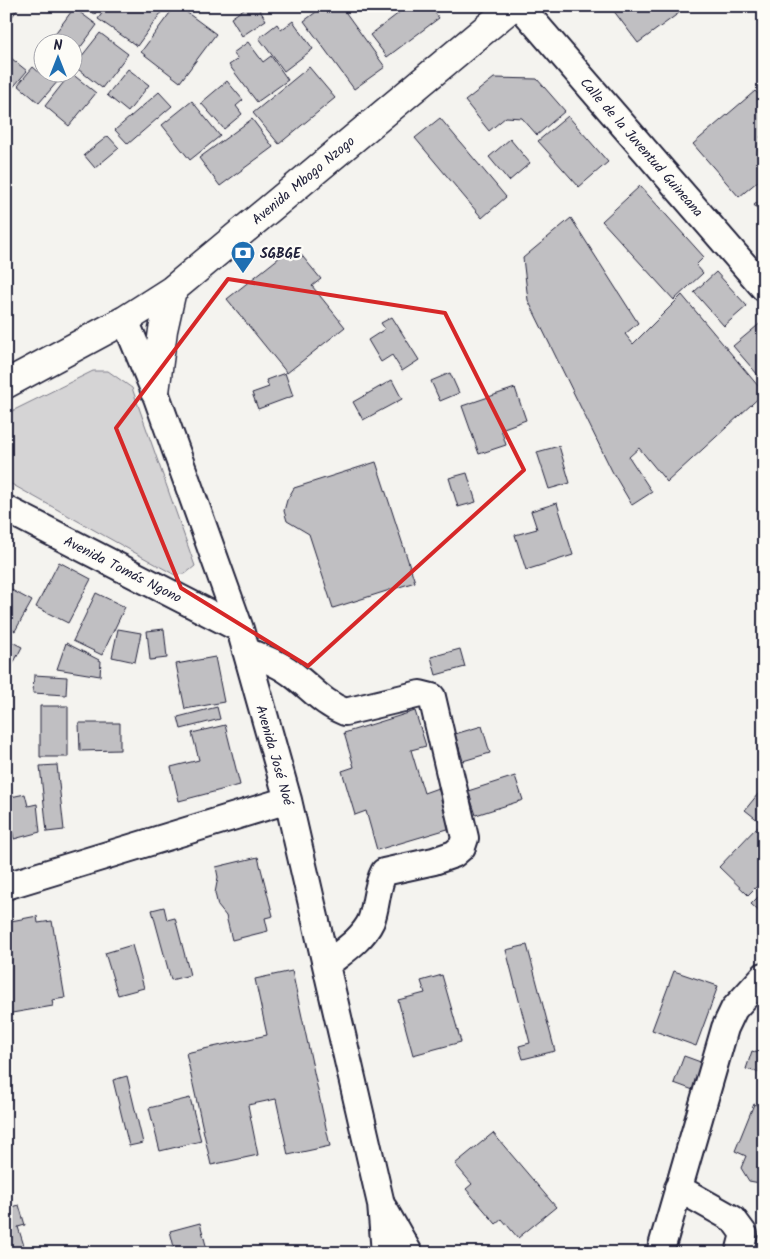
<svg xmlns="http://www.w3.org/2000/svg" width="770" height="1259" font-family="Kalam,sans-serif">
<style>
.green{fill:#d5d4d5;stroke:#7c7b88}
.building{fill:#c0bfc2;stroke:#22223b}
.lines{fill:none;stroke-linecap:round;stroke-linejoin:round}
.minor-casing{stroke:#22223b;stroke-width:30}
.major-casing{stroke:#22223b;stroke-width:31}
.minor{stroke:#fdfcf7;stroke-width:26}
.major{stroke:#fdfcf7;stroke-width:28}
.marked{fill:none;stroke:#d62828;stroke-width:4;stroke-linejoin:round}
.labels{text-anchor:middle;stroke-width:4.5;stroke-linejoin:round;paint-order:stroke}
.street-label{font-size:14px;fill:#22223b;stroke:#fdfcf7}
.poi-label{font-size:14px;font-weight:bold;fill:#22223b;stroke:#fdfcf7;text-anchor:start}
</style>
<rect width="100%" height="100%" fill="#f4f3ef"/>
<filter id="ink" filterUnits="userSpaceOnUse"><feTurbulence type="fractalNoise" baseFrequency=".02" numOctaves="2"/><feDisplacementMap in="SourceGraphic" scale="10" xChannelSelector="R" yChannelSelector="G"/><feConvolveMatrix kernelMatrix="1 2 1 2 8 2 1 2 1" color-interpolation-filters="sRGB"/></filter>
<g filter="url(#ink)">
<path class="green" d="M93,371H108L132,388L195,566L185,574L175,575L6,481V414Z"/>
<path class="building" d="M6,6H20L11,18L6,15Z
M83,6H100L95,14Z
M107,6H166L137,46L98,19Z
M175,6H178L216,34L180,82L141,52Z
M248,6H257L266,20L242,36L231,18Z
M324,6H341L385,67L354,89L304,21Z
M408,6H430L439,18L387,57L370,35Z
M610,6H674L679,13L638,43Z
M74,8L97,25L74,56L72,42H56L51,39Z
M293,21L313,49L284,71L259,38L277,24L281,30Z
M100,33L128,54L102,88L74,66Z
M248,42L263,62L271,56L288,80L257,102L229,65L238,59L233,53Z
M6,54L27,71L9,92L6,89Z
M33,67L41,74L65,73L39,103L18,85Z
M309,67L335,98L279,144L253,113Z
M128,69L149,85L128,112L107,95Z
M71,73L96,93L69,126L45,106Z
M494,78L537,79L565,111L537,135L522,118L506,117L489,131L465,101Z
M227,81L243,100L236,106L242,114L224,129L201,103Z
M755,91L764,100V133L760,137L764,141V176L739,197L693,144Z
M159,92L172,106L128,144L115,130Z
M192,101L220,136L190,160L162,125Z
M568,116L608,162L579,187L538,141Z
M440,118L506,197L482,218L415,138Z
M252,119L273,147L220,186L199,158Z
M108,136L119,148L95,168L84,155Z
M510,139L530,163L509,181L489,157Z
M640,186L704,257L696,265L703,273L674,300L602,221Z
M764,197V217L754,205Z
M571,218L638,323L625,334L633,344L682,295L764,393L667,482L639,448L629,457L652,492L632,505L612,471L528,300L523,258Z
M294,246L321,279L312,286L345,327L287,373L227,299Z
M716,272L747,306L724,326L694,292Z
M392,317L419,360L402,371L392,355L381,362L368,340L385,329L381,323Z
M763,321L764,322V382L733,346Z
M285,373L293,396L258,409L252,393L269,387L266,380Z
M450,373L459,393L440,401L431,381Z
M392,380L402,399L363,420L353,402Z
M515,388L526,420L501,429L506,445L479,454L462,406Z
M559,446L570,483L549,489L537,452Z
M376,462L415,582L333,608L309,534L287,521L284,511L287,500L294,488Z
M467,473L476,502L458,507L449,478Z
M557,503L573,555L526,570L515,535L537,529L531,511Z
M59,562L91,579L68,623L36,607Z
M6,587L32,601L15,631L6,626Z
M96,593L125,607L102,655L73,641Z
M118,629L141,633L135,662L112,657Z
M164,629L167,658L150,660L147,631Z
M6,639L22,647L6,677Z
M66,643L101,661L100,676L57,669Z
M460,649L465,667L436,675L431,657Z
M215,657L224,702L185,709L176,664Z
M34,675L67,677L66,695L33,693Z
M40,706H68V757H40Z
M217,707L220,719L181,729L178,717Z
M415,711L426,746L411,750L424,793L438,788L451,828L377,850L366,811L355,815L342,771L354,767L344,733Z
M79,723H120V750L80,751Z
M225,725L240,785L179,801L171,767L199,760L192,733Z
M482,726L490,753L463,761L455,734Z
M57,765L64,830L47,832L40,766Z
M515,776L523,800L476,815L468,791Z
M762,789L764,790V825L745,810Z
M25,794L28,806L37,804L40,832L14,839L6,798Z
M757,827L764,833V879L748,895L719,867Z
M258,857L273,916L265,918L268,931L232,940L226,916L218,906L215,893L218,877L216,867Z
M764,891V916L751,904Z
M164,907L167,920L175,918L190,975L171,980L152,910Z
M37,916L38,923L52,921L65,998L52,1000L53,1006L6,1014V922Z
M132,945L144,988L118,995L105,953Z
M527,945L555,1051L523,1059L519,1046L530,1043L506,950Z
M292,971L330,1146L288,1155L276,1099L248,1105L258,1155L211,1165L186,1053L267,1035L255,979Z
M674,971L718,986L696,1046L652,1030Z
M442,975L461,1042L413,1055L398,1000L425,993L421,981Z
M764,1011V1025L758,1023Z
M752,1051L764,1055V1074L746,1069Z
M684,1056L706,1064L696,1091L674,1083Z
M127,1076L143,1143L129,1146L113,1080Z
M190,1098L201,1141L160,1151L149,1108Z
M754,1104L764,1108V1180L760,1183L749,1181L741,1168L746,1156L735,1151Z
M493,1133L556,1207L518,1238L502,1219L496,1224L466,1189L472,1184L455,1164Z
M19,1205L25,1225L18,1227L26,1252L6,1253V1209Z
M200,1223L208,1253H165L164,1250L174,1247L170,1231Z"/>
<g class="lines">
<defs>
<path id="minor" d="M520,6L764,288
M125,320L155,392L240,629L288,800L381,1204L385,1253
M6,509L240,629
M246,651C263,658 281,664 295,676C312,689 324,704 345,712L420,694L432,697L465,838L462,847L454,854L434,861L384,872C376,887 377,905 371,921C362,940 342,952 326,965
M6,886L288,800
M678,1188L733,1219L744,1234L739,1253
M384,1209L409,1253
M660,1253L725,1028L734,1009L764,976"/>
<path id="major" d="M6,384L125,320L172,290L513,6
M155,392L163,330L172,290"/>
</defs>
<use href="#minor" class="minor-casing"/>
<use href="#major" class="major-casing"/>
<use href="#minor" class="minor"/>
<use href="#major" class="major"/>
</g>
</g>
<path class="marked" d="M228,279L445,313L524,470L308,666L181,588L116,428Z"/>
<defs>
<symbol id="bank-pin" viewBox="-11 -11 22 30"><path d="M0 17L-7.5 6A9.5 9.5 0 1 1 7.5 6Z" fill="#1f6fb2" stroke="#fdfcf7"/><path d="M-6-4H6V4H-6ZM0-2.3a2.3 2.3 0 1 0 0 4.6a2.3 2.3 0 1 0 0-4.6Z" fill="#fff"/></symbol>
</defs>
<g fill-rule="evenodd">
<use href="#bank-pin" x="229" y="239" width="28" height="38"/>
</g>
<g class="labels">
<g class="street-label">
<text transform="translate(642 147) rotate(49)" y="5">Calle de la Juventud Guineana</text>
<text transform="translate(303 180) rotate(-40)" y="5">Avenida Mbogo Nzogo</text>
<text transform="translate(123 569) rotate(27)" y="5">Avenida Tomás Ngono</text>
<text transform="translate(275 755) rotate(74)" y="5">Avenida José Noé</text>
</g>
<g class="poi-label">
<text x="260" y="258">SGBGE</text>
</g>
</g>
<rect width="770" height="1259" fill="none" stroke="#fdfcf7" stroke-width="25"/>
<rect x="12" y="12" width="745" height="1234" fill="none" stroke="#22223b" stroke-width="2" filter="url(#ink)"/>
<g transform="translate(58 58)"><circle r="24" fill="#fdfcf7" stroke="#a5a5ac"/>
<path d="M0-4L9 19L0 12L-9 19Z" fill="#1f6fb2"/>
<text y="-8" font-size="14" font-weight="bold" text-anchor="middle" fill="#22223b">N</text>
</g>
</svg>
